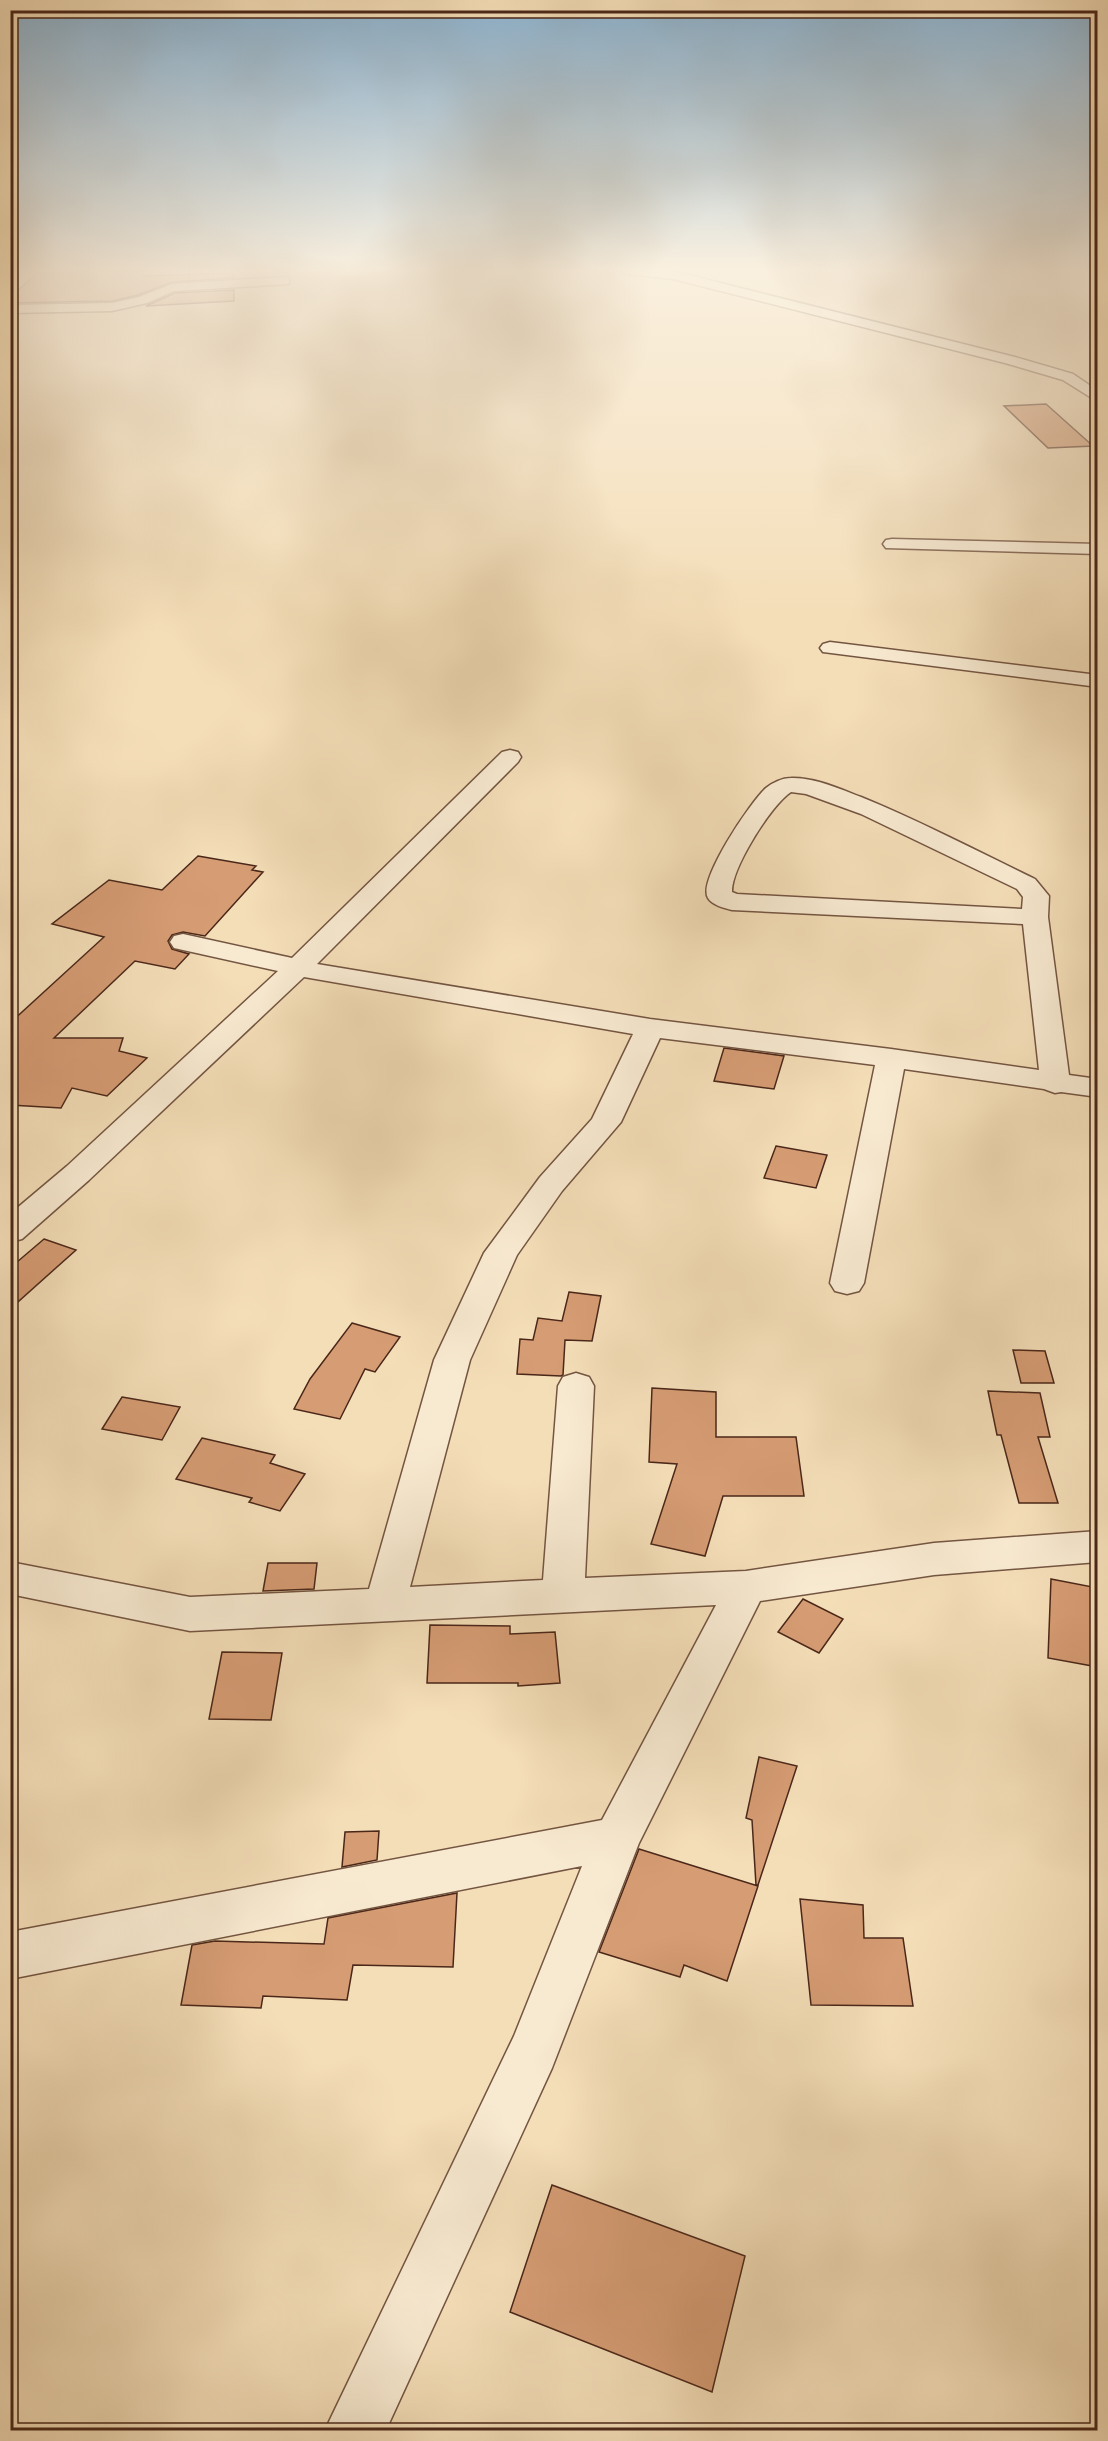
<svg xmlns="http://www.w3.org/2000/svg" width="1108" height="2441" viewBox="0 0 1108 2441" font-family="'Libre Caslon Text',serif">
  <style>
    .building { fill: #d69c74; stroke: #4a2719; stroke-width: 1.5 }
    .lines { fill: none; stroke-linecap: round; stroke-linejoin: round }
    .minor-casing { stroke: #745541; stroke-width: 3 }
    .minor { fill: #f8ead1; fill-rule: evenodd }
  </style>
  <rect width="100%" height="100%" fill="#f4deb8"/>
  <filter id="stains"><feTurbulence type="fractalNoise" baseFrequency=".00333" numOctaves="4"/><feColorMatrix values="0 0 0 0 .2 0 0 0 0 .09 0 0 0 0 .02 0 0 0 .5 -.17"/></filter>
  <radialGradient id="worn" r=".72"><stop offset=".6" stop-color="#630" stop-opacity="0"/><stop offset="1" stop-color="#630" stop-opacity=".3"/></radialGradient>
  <!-- building -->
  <g class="building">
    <polygon points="143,271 143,276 233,273 234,278 172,282 138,295 112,301 10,303 10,298 37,273"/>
    <polygon points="234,290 234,301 146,306 175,293"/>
    <polygon points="1046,404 1093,446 1048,448 1004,406"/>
    <polygon points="198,856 256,866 252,870 263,872 205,936 183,932 172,935 168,941 172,949 189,954 175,969 135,961 54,1038 123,1038 119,1051 147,1058 107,1096 72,1088 61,1108 10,1105 10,1023 104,937 52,924 109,880 162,890"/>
    <polygon points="724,1048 784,1056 774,1089 714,1081"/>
    <polygon points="776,1146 827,1155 816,1188 764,1178"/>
    <polygon points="44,1239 76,1250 10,1309 10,1268"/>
    <polygon points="569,1292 601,1296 592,1341 565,1340 563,1375 561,1376 517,1374 520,1339 533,1340 538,1318 562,1321"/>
    <polygon points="352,1323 400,1337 375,1372 365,1369 340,1419 294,1409 310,1379"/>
    <polygon points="1013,1350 1045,1351 1054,1383 1021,1383"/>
    <polygon points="652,1388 716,1392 716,1437 796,1437 804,1496 723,1496 705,1556 651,1544 677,1464 649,1462"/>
    <polygon points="988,1391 1040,1393 1050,1437 1038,1437 1058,1503 1019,1503 1001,1435 997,1435"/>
    <polygon points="122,1397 180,1407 162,1440 102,1429"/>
    <polygon points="202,1438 275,1455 270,1463 305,1474 280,1511 249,1502 252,1498 176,1479"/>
    <polygon points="268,1563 317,1563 314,1589 263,1591"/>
    <polygon points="1051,1579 1098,1588 1098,1667 1048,1658"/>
    <polygon points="803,1599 843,1619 819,1653 778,1632"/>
    <polygon points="430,1625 510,1626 510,1634 555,1632 560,1683 518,1686 518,1683 427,1683"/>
    <polygon points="222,1652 282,1653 271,1720 209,1719"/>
    <polygon points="759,1757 797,1766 758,1885 756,1885 752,1820 746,1818"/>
    <polygon points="379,1831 377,1860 342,1867 345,1832"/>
    <polygon points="639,1849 758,1886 727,1981 684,1965 680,1977 599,1952"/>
    <polygon points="457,1893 453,1967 353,1965 347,2000 263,1996 261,2008 181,2005 192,1945 215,1941 324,1944 328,1918"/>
    <polygon points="800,1899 863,1905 864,1938 903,1938 913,2006 811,2005"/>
    <polygon points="552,2185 745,2256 712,2392 510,2312"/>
  </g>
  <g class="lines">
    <defs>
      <g id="minor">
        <polygon points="621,271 673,271 1015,357 1073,374 1098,391 1098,402 1063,380 1005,363 673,279 627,274"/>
        <polygon points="285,277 289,278 289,284 174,291 147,303 112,311 10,313 10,305 112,303 139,297 172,284"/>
        <polygon points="892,539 1098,544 1098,554 886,548 883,544 886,540"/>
        <polygon points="830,642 1098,675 1098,687 823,652 820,648 823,644"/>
        <path d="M510,750L518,752L521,757L518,762L317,964L650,1019L891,1049L1039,1070L1023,924L732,910C724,908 712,905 708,898C697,881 751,801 766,788C772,783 782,778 791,778C814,777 840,789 861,797C920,821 977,851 1035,879L1049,896L1048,917L1069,1075L1098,1079V1097L1061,1092L1055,1093L1044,1089L904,1069L864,1283L859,1291L847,1294L835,1291L830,1283L875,1065L660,1038L621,1122L562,1191L517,1255L470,1360L410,1587L543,1580L558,1386L563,1377L576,1373L589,1377L594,1386L585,1578L746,1571L934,1543L1098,1531V1562L934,1575L760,1601L639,1843L552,2068L386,2430H325L514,2036L582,1866L10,1979V1932L602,1820L716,1605L190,1631L10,1594V1562L190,1597L369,1589L434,1360L484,1253L540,1177L592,1119L633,1034L304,977L89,1180L22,1239L10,1242V1214L67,1166L278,971L174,948L170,942L174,936L183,934L292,958L502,752ZM791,792L806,794L861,814L1017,889L1023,897L1022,909L737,894L732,892C731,869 771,805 791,792Z"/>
      </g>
    </defs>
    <!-- minor casing -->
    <use href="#minor" class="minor-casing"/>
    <!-- minor -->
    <use href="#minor" class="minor"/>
  </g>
  <!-- sky -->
  <linearGradient id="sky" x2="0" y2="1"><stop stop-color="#8cb6d6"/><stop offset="0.44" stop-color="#faf0df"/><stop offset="1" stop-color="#faf0df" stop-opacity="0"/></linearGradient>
  <rect width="1108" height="613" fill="url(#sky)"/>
  <!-- margin -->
  <rect width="1108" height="2441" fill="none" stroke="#f4deb8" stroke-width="36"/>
  <rect x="12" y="12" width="1084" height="2417" fill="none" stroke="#4a2719" stroke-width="3"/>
  <rect x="18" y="18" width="1072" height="2405" fill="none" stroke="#4a2719" stroke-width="1.5"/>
  <rect width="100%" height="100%" filter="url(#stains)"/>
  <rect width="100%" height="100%" fill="url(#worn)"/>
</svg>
